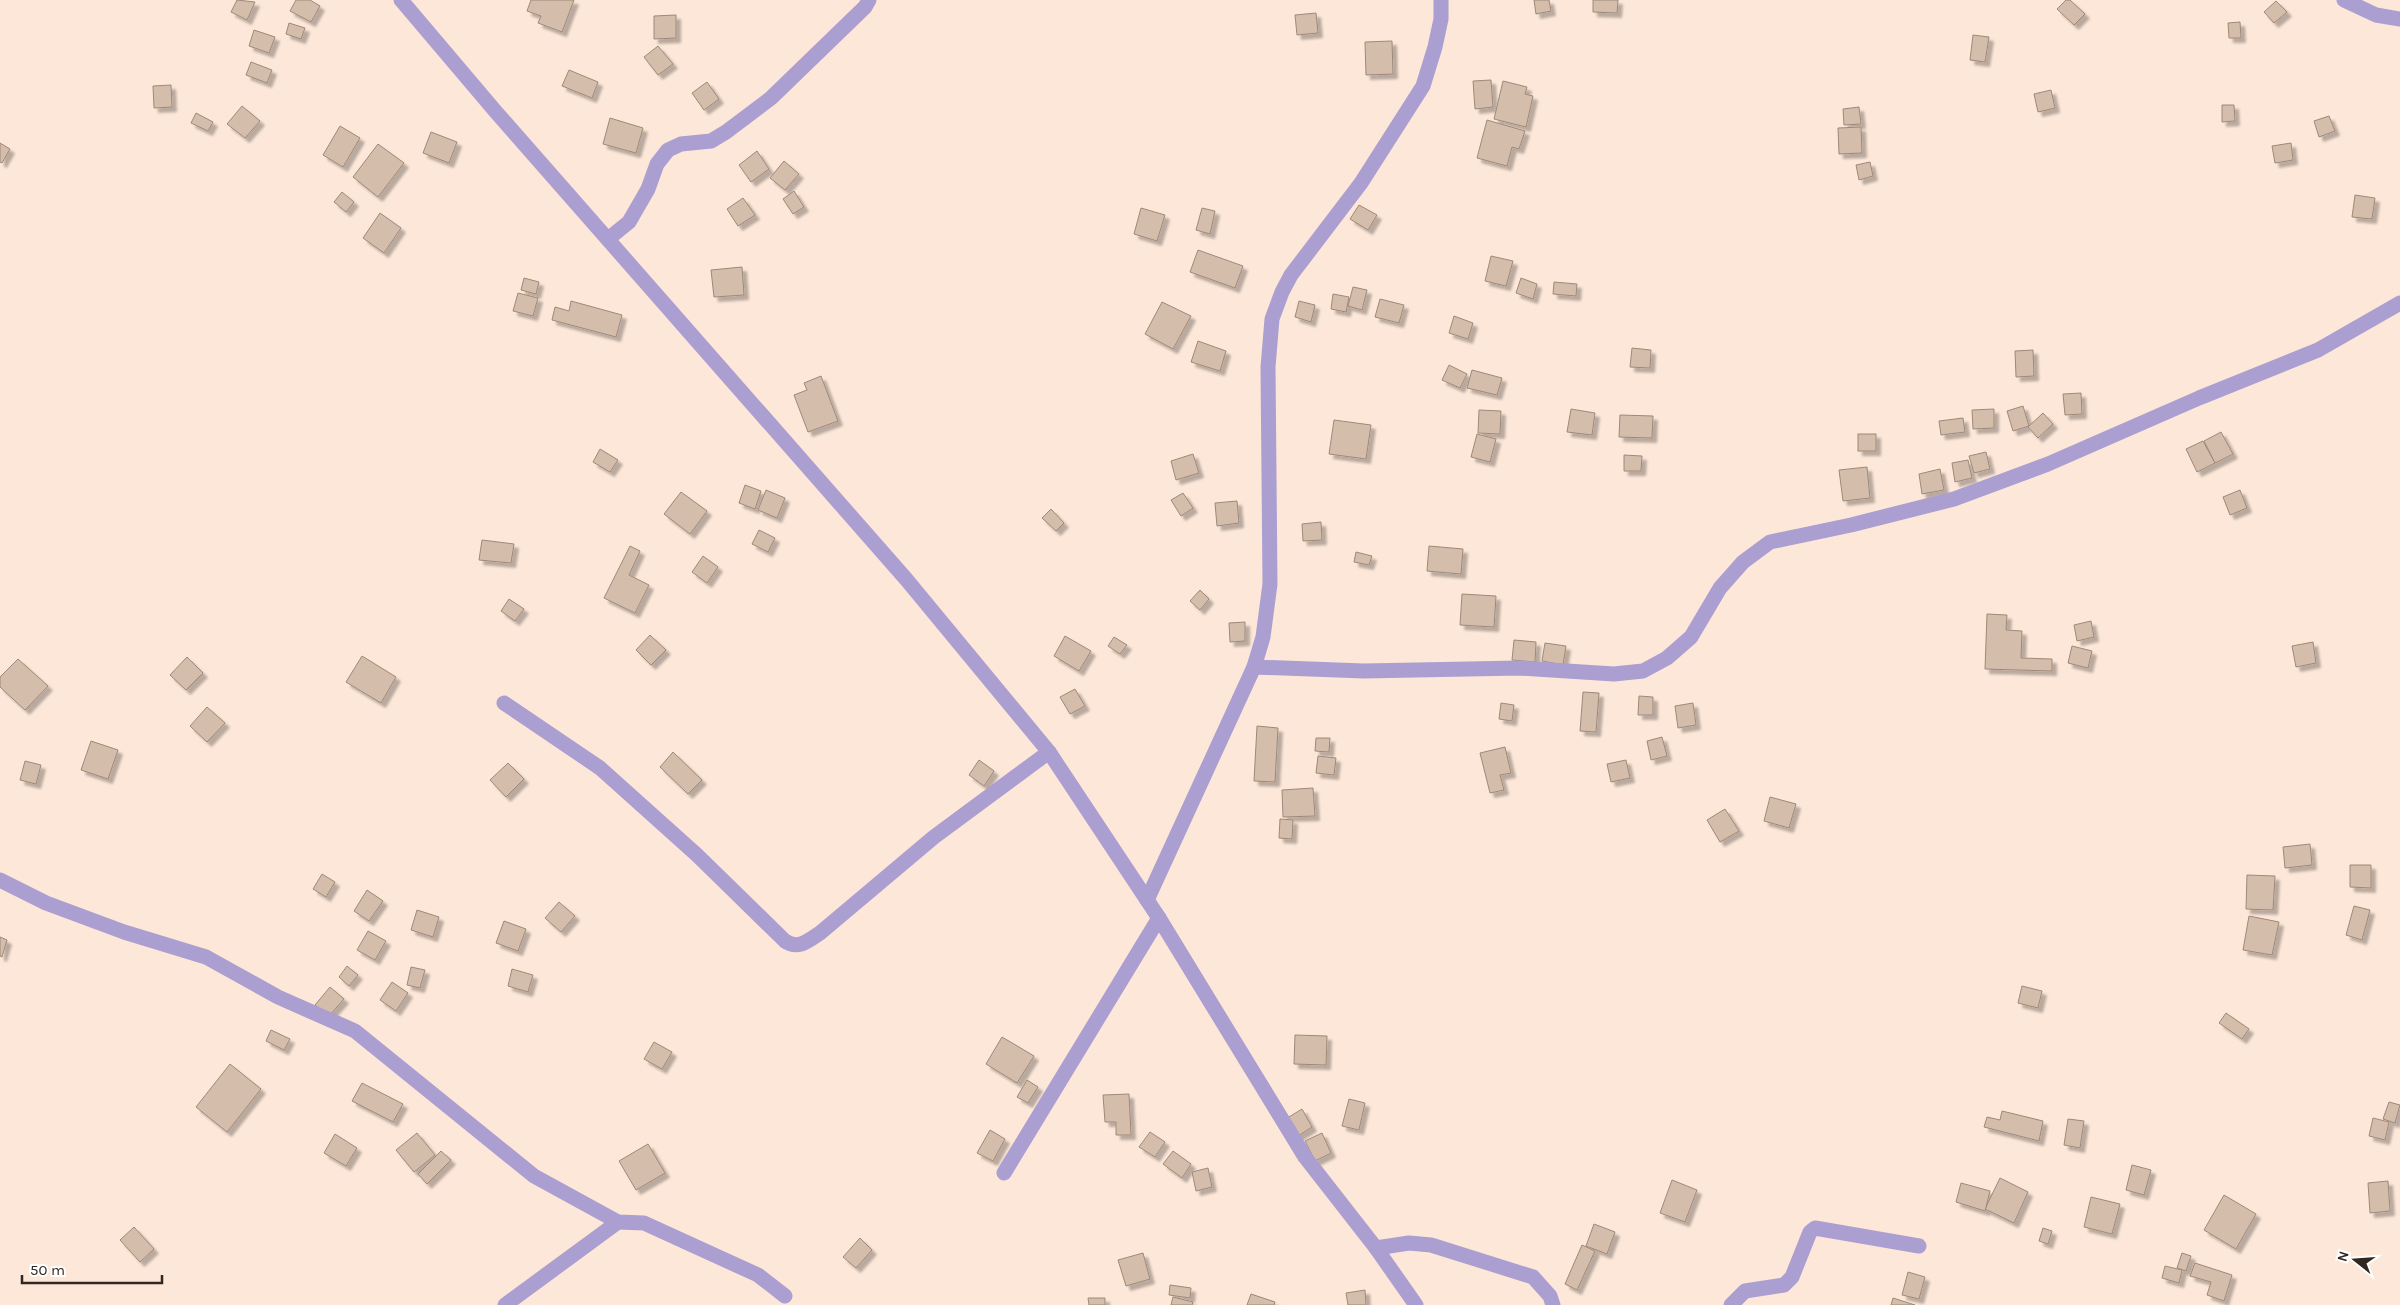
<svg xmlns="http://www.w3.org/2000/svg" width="2400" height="1305" viewBox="0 0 2400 1305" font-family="Karla,sans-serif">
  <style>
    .building { fill: #d5bdab; stroke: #9f8877; filter: url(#shadow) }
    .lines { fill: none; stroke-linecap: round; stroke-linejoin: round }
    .minor { stroke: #ab9ed0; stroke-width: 15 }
  </style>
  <defs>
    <filter id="shadow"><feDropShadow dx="4.5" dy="4.5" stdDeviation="1" flood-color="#0004"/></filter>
  </defs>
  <rect width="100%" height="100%" fill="#fce7d8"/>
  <!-- building -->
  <g class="building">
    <polygon points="237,0 255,2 247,20 231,12"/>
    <polygon points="296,0 310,0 320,6 311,22 290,11"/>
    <polygon points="531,0 574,0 562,32 538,23 541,16 527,11"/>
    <polygon points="1534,0 1549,0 1551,11 1536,14"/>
    <polygon points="1593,0 1618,0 1617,13 1593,12"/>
    <polygon points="2066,0 2070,0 2085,14 2074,25 2057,9"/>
    <polygon points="2276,1 2287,12 2274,23 2264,12"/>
    <polygon points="1316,13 1318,33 1297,35 1295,15"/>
    <polygon points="676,15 676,38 654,39 654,16"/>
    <polygon points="2240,22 2241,38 2229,38 2228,23"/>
    <polygon points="289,23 305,28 301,39 286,34"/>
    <polygon points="254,30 275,37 269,53 249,46"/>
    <polygon points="1973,35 1989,37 1985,62 1970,60"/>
    <polygon points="1392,41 1393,74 1366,75 1365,42"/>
    <polygon points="658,46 673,64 658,75 644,57"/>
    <polygon points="251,62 272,70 267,83 246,75"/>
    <polygon points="569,70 598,82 592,98 562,86"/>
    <polygon points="1491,80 1493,107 1475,109 1473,81"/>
    <polygon points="1503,81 1527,87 1525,94 1533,96 1526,127 1494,119"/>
    <polygon points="707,82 719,99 704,110 692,93"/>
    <polygon points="171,85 172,107 154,108 153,86"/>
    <polygon points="2051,90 2055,108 2038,112 2034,94"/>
    <polygon points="2222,105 2234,105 2235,121 2222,122"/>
    <polygon points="242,106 260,121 245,138 227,124"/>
    <polygon points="1859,107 1861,124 1844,125 1843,109"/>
    <polygon points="196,113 213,122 208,131 191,123"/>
    <polygon points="2329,116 2335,131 2319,137 2314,121"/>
    <polygon points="610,118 643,128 636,153 603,144"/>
    <polygon points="1487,120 1525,131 1519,149 1512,147 1507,166 1477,158"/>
    <polygon points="340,126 360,138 343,167 323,155"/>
    <polygon points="1861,127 1862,153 1839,154 1838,128"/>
    <polygon points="431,132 457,142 449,163 423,153"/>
    <polygon points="0,143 10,149 2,163 0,162"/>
    <polygon points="2291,143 2293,160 2275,163 2272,146"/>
    <polygon points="378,144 404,163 378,197 353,177"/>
    <polygon points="757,151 769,169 751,182 739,165"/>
    <polygon points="784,161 799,174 785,190 770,178"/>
    <polygon points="1870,162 1873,176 1859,180 1856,165"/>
    <polygon points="794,191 804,207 793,214 783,199"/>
    <polygon points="342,192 354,202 346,212 334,202"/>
    <polygon points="2355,195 2375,198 2372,219 2352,217"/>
    <polygon points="743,198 755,215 738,226 727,209"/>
    <polygon points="1359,205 1377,215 1368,230 1350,219"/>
    <polygon points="1141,208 1165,215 1157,241 1134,234"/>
    <polygon points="1202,208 1215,211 1210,234 1196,230"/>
    <polygon points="380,213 401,228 384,253 363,238"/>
    <polygon points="1198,250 1243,266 1235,288 1190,272"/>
    <polygon points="1491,256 1513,261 1506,286 1485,281"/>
    <polygon points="742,267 744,295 714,297 711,270"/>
    <polygon points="524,278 539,282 536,294 521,290"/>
    <polygon points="1521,278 1537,284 1533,299 1516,293"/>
    <polygon points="1554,282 1577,284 1576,296 1553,294"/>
    <polygon points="1353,287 1367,290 1362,310 1348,306"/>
    <polygon points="518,293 538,298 533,316 513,311"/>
    <polygon points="1333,294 1349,297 1346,312 1331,309"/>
    <polygon points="1380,299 1404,305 1399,323 1375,317"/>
    <polygon points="571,301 622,315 616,337 552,320 555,307 569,311"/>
    <polygon points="1299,301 1315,305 1311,322 1295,317"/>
    <polygon points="1162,302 1191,316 1173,349 1145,334"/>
    <polygon points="1454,316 1473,323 1468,339 1449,333"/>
    <polygon points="1198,341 1226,351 1220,371 1191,362"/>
    <polygon points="1632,348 1651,350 1650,368 1630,367"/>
    <polygon points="2033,350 2034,376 2016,377 2015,351"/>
    <polygon points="1449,365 1467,374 1460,388 1442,380"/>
    <polygon points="1472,370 1502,378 1497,395 1467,388"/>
    <polygon points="821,376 838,421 808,432 794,395 807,390 804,383"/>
    <polygon points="2081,393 2082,414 2065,415 2063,394"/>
    <polygon points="2023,406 2029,426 2013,431 2007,411"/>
    <polygon points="1571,409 1595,413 1592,435 1567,432"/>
    <polygon points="1994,409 1994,428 1973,429 1972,410"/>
    <polygon points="1479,410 1501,411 1500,434 1478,433"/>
    <polygon points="2043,413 2053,424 2038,438 2028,427"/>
    <polygon points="1620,415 1653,416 1652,438 1619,437"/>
    <polygon points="1963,418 1965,432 1941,435 1939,421"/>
    <polygon points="1334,420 1371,425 1366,459 1329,454"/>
    <polygon points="2221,432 2233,454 2215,463 2204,441"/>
    <polygon points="1477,434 1496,439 1490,462 1471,457"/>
    <rect x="1858" y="434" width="18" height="17"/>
    <polygon points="2203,441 2215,463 2197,472 2186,449"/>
    <polygon points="600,449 618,460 610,472 593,462"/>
    <polygon points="1986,452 1990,469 1974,473 1969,456"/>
    <polygon points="1193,454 1199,473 1176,480 1171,461"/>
    <polygon points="1624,455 1642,456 1641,471 1624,471"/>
    <polygon points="1968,460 1972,478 1955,482 1952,463"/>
    <polygon points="1867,467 1870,498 1843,501 1839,470"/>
    <polygon points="1940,469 1944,490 1922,494 1919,474"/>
    <polygon points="745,485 761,491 755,509 739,503"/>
    <polygon points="766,490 785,498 777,518 758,510"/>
    <polygon points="2240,490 2247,508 2230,515 2223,497"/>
    <polygon points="681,492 707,511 690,534 664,514"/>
    <polygon points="1183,493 1193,508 1181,516 1171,500"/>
    <polygon points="1237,501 1239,523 1217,526 1215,503"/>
    <polygon points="1051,509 1064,523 1056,531 1042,518"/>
    <polygon points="1321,522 1322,540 1303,541 1302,524"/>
    <polygon points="759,530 775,538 768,552 752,544"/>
    <polygon points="482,540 514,544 511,563 479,560"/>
    <polygon points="630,546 640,551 629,575 649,585 635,613 604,598"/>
    <polygon points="1429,546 1463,549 1461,574 1427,571"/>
    <polygon points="1356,552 1372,556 1369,565 1354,562"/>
    <polygon points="703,556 718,567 707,583 692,572"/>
    <polygon points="1200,590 1209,599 1200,610 1190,601"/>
    <polygon points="1462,594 1496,596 1494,627 1460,625"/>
    <polygon points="509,599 524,609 515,621 501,611"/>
    <polygon points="1987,614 2007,615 2006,630 2022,631 2021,658 2052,659 2052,671 1985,669"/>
    <polygon points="2091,621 2094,637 2077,641 2074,625"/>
    <polygon points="1245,622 1245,641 1230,642 1229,623"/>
    <polygon points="650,635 666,650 651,665 636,650"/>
    <polygon points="1065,636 1091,651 1079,671 1054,656"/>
    <polygon points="1114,637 1127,645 1120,654 1108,646"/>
    <polygon points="1514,640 1536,642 1535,662 1512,660"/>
    <polygon points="2313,642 2316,663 2296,667 2292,646"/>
    <polygon points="1545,643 1566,646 1563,665 1542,661"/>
    <polygon points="2072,646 2092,651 2088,668 2068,663"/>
    <polygon points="362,656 396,677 381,703 346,682"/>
    <polygon points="187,657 203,673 186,690 170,675"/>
    <polygon points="18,659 48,686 25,710 0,687 0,677"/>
    <polygon points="1075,689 1085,706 1070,714 1060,697"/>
    <polygon points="1583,692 1599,693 1596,732 1580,731"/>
    <polygon points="1639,696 1653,697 1653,715 1638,715"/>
    <polygon points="1501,703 1514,705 1512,721 1499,719"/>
    <polygon points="1693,703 1696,725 1678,728 1675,706"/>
    <polygon points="207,707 225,723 207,742 190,726"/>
    <polygon points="1257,726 1278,728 1275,782 1254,781"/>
    <polygon points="1662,737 1667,756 1651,760 1647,741"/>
    <polygon points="1316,738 1330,738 1329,752 1315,751"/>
    <polygon points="91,741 118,750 108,779 81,770"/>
    <polygon points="1505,747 1511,773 1500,775 1504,790 1490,793 1480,753"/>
    <polygon points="673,752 702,780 688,794 660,767"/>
    <polygon points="1318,756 1336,758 1334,775 1316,773"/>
    <polygon points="979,760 994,771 984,786 969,775"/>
    <polygon points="1626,760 1630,778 1611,782 1607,764"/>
    <polygon points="25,761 41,765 36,784 20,780"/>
    <polygon points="508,763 524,779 506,797 490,780"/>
    <polygon points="1313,788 1315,816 1283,817 1282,790"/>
    <polygon points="1770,797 1796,804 1789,828 1764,821"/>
    <polygon points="1725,809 1739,831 1720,842 1707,820"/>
    <polygon points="1280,819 1293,820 1292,839 1279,838"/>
    <polygon points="2310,844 2312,865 2285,868 2283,847"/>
    <polygon points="2350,865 2371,865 2371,888 2350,887"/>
    <polygon points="322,874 335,882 326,897 313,889"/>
    <polygon points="2247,875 2275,876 2273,910 2246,909"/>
    <polygon points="367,890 383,901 369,921 354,911"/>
    <polygon points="559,902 575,916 561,932 545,918"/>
    <polygon points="2354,906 2370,910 2362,940 2346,935"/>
    <polygon points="417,910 439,917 433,937 411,930"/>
    <polygon points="2249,916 2279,922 2272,955 2243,950"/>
    <polygon points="504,921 526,929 518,951 496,943"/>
    <polygon points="368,931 386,941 375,960 357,950"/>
    <polygon points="0,937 7,940 2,957 0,956"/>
    <polygon points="347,966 358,975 349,986 339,977"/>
    <polygon points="411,967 425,970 420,988 407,985"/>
    <polygon points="512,969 533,975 528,992 508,986"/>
    <polygon points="392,982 408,993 396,1011 380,1000"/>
    <polygon points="2022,986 2042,991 2038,1008 2018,1003"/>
    <polygon points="330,987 344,999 329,1016 315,1005"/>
    <polygon points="2226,1013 2249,1029 2242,1039 2219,1023"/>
    <polygon points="271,1030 290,1039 284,1050 266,1041"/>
    <polygon points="1295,1035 1327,1036 1326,1065 1294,1064"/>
    <polygon points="1002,1037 1034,1056 1017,1083 986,1064"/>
    <polygon points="654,1042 672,1052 662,1069 644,1059"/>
    <polygon points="230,1064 261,1089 227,1132 196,1107"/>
    <polygon points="1027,1080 1038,1087 1028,1103 1017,1097"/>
    <polygon points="362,1083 403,1104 393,1122 352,1101"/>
    <polygon points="1129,1094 1131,1135 1116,1135 1116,1122 1105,1122 1103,1095"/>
    <polygon points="1349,1099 1365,1103 1359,1130 1342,1126"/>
    <polygon points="2389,1102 2400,1105 2395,1123 2383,1119"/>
    <polygon points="1302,1109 1312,1127 1295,1138 1284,1120"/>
    <polygon points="2002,1111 2043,1121 2039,1141 1984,1127 1987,1117 2000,1120"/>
    <polygon points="2373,1118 2389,1122 2385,1140 2369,1136"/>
    <polygon points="2068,1119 2084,1121 2080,1148 2064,1145"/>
    <polygon points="990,1130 1005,1139 993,1161 977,1153"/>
    <polygon points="1150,1132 1165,1142 1155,1157 1139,1147"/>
    <polygon points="417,1133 435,1155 414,1172 396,1150"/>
    <polygon points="1322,1133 1331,1153 1315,1161 1305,1141"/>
    <polygon points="335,1134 357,1148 346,1166 324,1153"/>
    <polygon points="648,1144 665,1173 636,1190 619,1161"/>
    <polygon points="441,1151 451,1160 427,1184 418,1174"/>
    <polygon points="1173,1151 1191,1164 1182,1178 1163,1164"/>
    <polygon points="2132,1165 2151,1170 2144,1195 2126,1190"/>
    <polygon points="1208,1168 1212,1187 1196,1191 1192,1172"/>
    <polygon points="2000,1178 2028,1192 2014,1223 1985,1209"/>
    <polygon points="1672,1180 1697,1190 1685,1222 1660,1213"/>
    <polygon points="2388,1181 2390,1211 2370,1213 2368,1183"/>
    <polygon points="1961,1183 1990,1191 1985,1211 1956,1202"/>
    <polygon points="2224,1195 2256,1214 2236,1249 2204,1230"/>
    <polygon points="2091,1197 2120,1204 2112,1234 2084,1227"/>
    <polygon points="1594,1224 1615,1232 1607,1254 1586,1246"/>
    <polygon points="134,1227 154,1249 140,1262 120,1240"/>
    <polygon points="2043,1228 2052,1231 2048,1244 2039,1241"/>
    <polygon points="860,1238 872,1250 856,1268 843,1257"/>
    <polygon points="1582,1245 1595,1251 1577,1290 1565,1284"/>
    <polygon points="1143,1253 1150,1279 1126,1286 1118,1260"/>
    <polygon points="2182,1253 2191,1256 2186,1271 2177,1268"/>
    <polygon points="2195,1263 2232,1275 2224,1301 2207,1295 2211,1282 2190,1276"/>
    <polygon points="2165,1266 2182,1270 2179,1283 2162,1278"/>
    <polygon points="1908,1272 1925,1277 1919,1299 1902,1295"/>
    <polygon points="1170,1285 1191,1288 1190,1298 1169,1295"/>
    <polygon points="1365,1290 1366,1305 1348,1305 1346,1293"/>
    <polygon points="1251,1294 1275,1302 1274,1305 1247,1305"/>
    <polygon points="1173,1297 1193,1302 1192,1305 1171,1305"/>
    <polygon points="1088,1298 1105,1298 1105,1305 1089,1305"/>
    <polygon points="1893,1298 1915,1305 1891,1305"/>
  </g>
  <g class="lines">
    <!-- minor -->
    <g class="minor">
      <polyline points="401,0 496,112 906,579 1049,752 1159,918 1305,1157 1376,1248 1416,1305"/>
      <polyline points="2344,0 2376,15 2400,19"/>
      <polyline points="608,239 629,222 648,189 657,164 668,150 681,144 711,141 726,132 771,98 865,7 869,0"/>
      <polyline points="1254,667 1364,671 1520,668 1614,674 1643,671 1667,658 1691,637 1720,588 1743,562 1770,542 1851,525 1954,499 2048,464 2199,398 2318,350 2400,303"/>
      <path d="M504,703L600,768L697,855L785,941C798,950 808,941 820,933L934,837L1049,752"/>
      <polyline points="0,880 46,903 124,932 206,957 278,997 355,1031 534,1176 618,1222 644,1223 758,1275 785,1296"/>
      <polyline points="1147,900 1254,667 1263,637 1270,584 1268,367 1272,319 1282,292 1291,275 1361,183 1423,86 1435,47 1441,19 1441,0"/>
      <polyline points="1004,1173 1159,918"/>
      <polyline points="1376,1248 1409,1243 1431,1245 1533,1277 1550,1296 1553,1305"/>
      <polyline points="505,1305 618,1222"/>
      <polyline points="1731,1305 1745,1291 1784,1285 1792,1277 1810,1232 1815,1228 1919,1246"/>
    </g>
  </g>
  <!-- north arrow -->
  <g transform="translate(2355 1260) rotate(287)" stroke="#ffffff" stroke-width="4" paint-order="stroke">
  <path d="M0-4L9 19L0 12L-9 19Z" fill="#312720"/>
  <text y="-8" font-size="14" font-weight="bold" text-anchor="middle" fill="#312720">N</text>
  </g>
  <!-- scale -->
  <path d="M22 1275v8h140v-8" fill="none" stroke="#312720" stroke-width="2.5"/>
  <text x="30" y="1275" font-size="15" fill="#312720" stroke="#ffffff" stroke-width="4" paint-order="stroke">50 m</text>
</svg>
